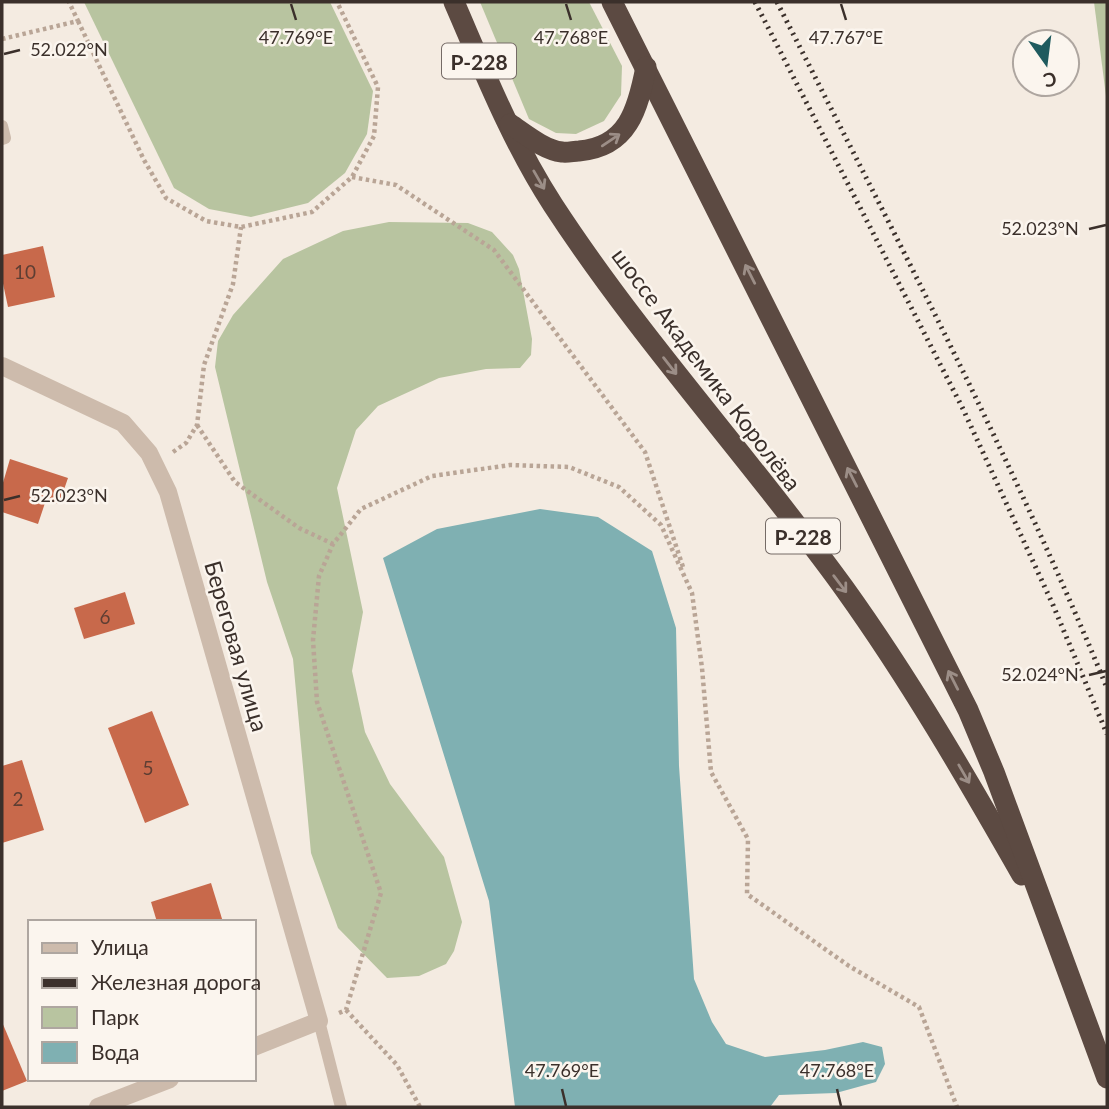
<svg xmlns="http://www.w3.org/2000/svg" width="1109" height="1109" viewBox="0 0 1109 1109" font-family="Lato,sans-serif">
  <style>
    .green { fill: #b8c4a0 }
    .water { fill: #7fb0b2 }
    .building { fill: #c8694b }
    .lines { fill: none; stroke-linecap: round; stroke-linejoin: round }
    .path { stroke: #b9a596; stroke-width: 4.5; stroke-dasharray: 3.5 3.5; stroke-linecap: butt }
    .lane { stroke: #cdbbac; stroke-width: 12 }
    .street { stroke: #cdbbac; stroke-width: 18 }
    .highway { stroke: #5c4a42; stroke-width: 21 }
    .rail { stroke: #3b302b; stroke-width: 5; stroke-dasharray: 2 5; stroke-linecap: butt }
    .oneway { stroke: #9c8e87 }
    .ticks { fill: none; stroke: #3b302b; stroke-width: 2.5 }
    .labels { text-anchor: middle; dominant-baseline: central; stroke-width: 5; stroke-linejoin: round; paint-order: stroke }
    .number-label { font-size: 19px; fill: #5e3e33 }
    .shield { fill: #fbf5ee; stroke: #756b66; stroke-width: 2 }
    .shield-label { font-size: 21px; font-weight: bold; fill: #3b302b }
    .street-label { font-size: 23px; fill: #3b302b; stroke: #fbf5ee }
    .ticks-label { font-size: 18px; text-anchor: middle; fill: #3b302b; stroke: #fbf5ee; stroke-width: 5; stroke-linejoin: round; paint-order: stroke }
  </style>
  <rect width="100%" height="100%" fill="#f4ebe1"/>
  <!-- green -->
  <g class="green">
    <polygon points="84,2 330,2 373,91 367,134 345,173 308,203 251,217 209,209 174,188"/>
    <polygon points="480,2 589,2 622,66 621,95 604,121 576,134 556,133 529,119"/>
    <polygon points="1094,2 1107,2 1107,104"/>
    <polygon points="389,222 468,223 492,232 513,255 519,269 532,339 531,355 520,368 486,369 439,378 378,406 356,430 337,488 363,612 352,671 365,732 390,784 444,857 462,922 454,951 446,964 419,976 387,978 338,928 311,853 293,659 267,582 215,367 218,341 233,315 283,259 343,231"/>
  </g>
  <!-- water -->
  <polygon class="water" points="540,509 598,517 652,551 676,628 679,766 694,979 712,1022 726,1044 765,1057 825,1050 863,1042 882,1047 885,1064 876,1082 836,1093 779,1095 770,1107 515,1107 489,901 383,558 437,529"/>
  <!-- building -->
  <g class="building">
    <polygon points="43,246 55,297 8,307 2,279 2,255"/>
    <polygon points="10,459 68,478 59,504 46,500 38,524 2,512 2,486"/>
    <polygon points="125,592 135,624 84,639 74,608"/>
    <polygon points="152,711 189,805 145,823 108,728"/>
    <polygon points="22,760 44,830 2,843 2,766"/>
    <polygon points="211,883 223,922 157,922 151,902"/>
    <polygon points="2,1022 27,1081 2,1091"/>
  </g>
  <g class="lines">
    <!-- path -->
    <g class="path">
      <polyline points="78,21 144,160 166,198 206,221 241,227 312,212 352,177 374,136 378,87 337,2"/>
      <polyline points="2,39 78,21 69,2"/>
      <polyline points="352,177 396,185 494,250 645,452 683,567"/>
      <polyline points="197,425 235,482 299,528 333,544"/>
      <polyline points="173,452 186,443 197,425 204,365 233,284 241,227"/>
      <polyline points="346,1010 397,1065 420,1107"/>
      <polyline points="339,1013 346,1010 381,893 317,702 313,640 319,576 333,544 361,509 432,476 510,465 569,467 619,487 661,525 692,593 702,668 711,772 748,839 747,894 849,966 919,1007 957,1107"/>
    </g>
    <!-- lane -->
    <g class="lane">
      <polyline points="2,126 5,138 2,139"/>
      <polyline points="319,1021 341,1107"/>
    </g>
    <!-- street -->
    <g class="street">
      <polyline points="2,366 123,423 149,453 168,492 319,1021 254,1047"/>
      <polyline points="98,1107 170,1079"/>
    </g>
    <!-- highway -->
    <g class="highway">
      <path d="M454,2C484,71 512,142 553,205C641,340 750,458 844,588C910,680 966,777 1022,875"/>
      <polyline points="612,2 968,710 994,772 1107,1078"/>
      <path d="M510,124C525,134 544,150 562,152C567,153 574,151 579,151C628,147 638,109 646,67"/>
    </g>
    <!-- rail -->
    <g class="rail">
      <polyline points="755,2 963,409 1053,605 1107,734"/>
      <path d="M777,2C891,228 1010,453 1107,688"/>
    </g>
  </g>
  <!-- one-way arrows -->
  <defs><path id="oneway-shaft" d="M-6 0H5M1.5-3L5.5 0L1.5 3" fill="none" stroke-width="1.6" stroke-linecap="round" stroke-linejoin="round" transform="scale(1.75)"/></defs>
  <g class="oneway">
    <use href="#oneway-shaft" transform="translate(611 140) rotate(-34)"/>
    <use href="#oneway-shaft" transform="translate(539 180) rotate(60)"/>
    <use href="#oneway-shaft" transform="translate(750 274) rotate(-117)"/>
    <use href="#oneway-shaft" transform="translate(670 366) rotate(52)"/>
    <use href="#oneway-shaft" transform="translate(852 477) rotate(-117)"/>
    <use href="#oneway-shaft" transform="translate(840 584) rotate(53)"/>
    <use href="#oneway-shaft" transform="translate(953 680) rotate(-117)"/>
    <use href="#oneway-shaft" transform="translate(964 774) rotate(60)"/>
  </g>
  <!-- ticks -->
  <path class="ticks" d="M291,4L296,20M566,4L571,20M841,4L846,20M4,54L20,50M1089,229L1106,225M4,500L20,496M1089,675L1106,671M562,1089L566,1106M837,1089L841,1106"/>
  <g class="labels">
    <!-- number labels -->
    <g class="number-label">
      <text x="25" y="271">10</text>
      <text x="105" y="616">6</text>
      <text x="148" y="767">5</text>
      <text x="18" y="798">2</text>
    </g>
    <!-- shield labels -->
    <g class="shield">
      <rect x="442" y="43.5" width="74" height="35" rx="5"/>
      <rect x="766" y="518.5" width="74" height="35" rx="5"/>
    </g>
    <g class="shield-label">
      <text x="479" y="61">Р-228</text>
      <text x="803" y="536">Р-228</text>
    </g>
    <!-- street labels -->
    <g class="street-label">
      <text transform="translate(707 369) rotate(53)">шоссе Академика Королёва</text>
      <text transform="translate(237 646) rotate(74)">Береговая улица</text>
    </g>
  </g>
  <g class="ticks-label">
    <text x="296" y="44">47.769°E</text>
    <text x="571" y="44">47.768°E</text>
    <text x="846" y="44">47.767°E</text>
    <text x="69" y="56">52.022°N</text>
    <text x="1040" y="235">52.023°N</text>
    <text x="69" y="502">52.023°N</text>
    <text x="1040" y="681">52.024°N</text>
    <text x="562" y="1077">47.769°E</text>
    <text x="837" y="1077">47.768°E</text>
  </g>
  <!-- border -->
  <rect width="1109" height="1109" fill="none" stroke="#3b302b" stroke-width="7"/>
  <!-- legend -->
  <rect x="28" y="920" width="228" height="161" fill="#fbf5ee" stroke="#aea6a0" stroke-width="2"/>
  <rect x="42" y="943" width="35" height="10" fill="#cdbbac" stroke="#aea6a0" stroke-width="2"/>
  <text x="91" y="955" font-size="21" fill="#3b302b">Улица</text>
  <rect x="42" y="978" width="35" height="10" fill="#3b302b" stroke="#aea6a0" stroke-width="2"/>
  <text x="91" y="990" font-size="21" fill="#3b302b">Железная дорога</text>
  <rect x="42" y="1007" width="35" height="21" fill="#b8c4a0" stroke="#aea6a0" stroke-width="2"/>
  <text x="91" y="1025" font-size="21" fill="#3b302b">Парк</text>
  <rect x="42" y="1042" width="35" height="21" fill="#7fb0b2" stroke="#aea6a0" stroke-width="2"/>
  <text x="91" y="1060" font-size="21" fill="#3b302b">Вода</text>
  <!-- north arrow -->
  <g transform="translate(1046 63) rotate(166)"><circle r="33" fill="#fbf5ee" stroke="#aea6a0" stroke-width="2"/>
  <path d="M0-5L12 26L0 18L-12 26Z" fill="#1f5a5e"/>
  <text y="-10" font-size="19" font-weight="bold" text-anchor="middle" fill="#3b302b">С</text>
  </g>
</svg>
